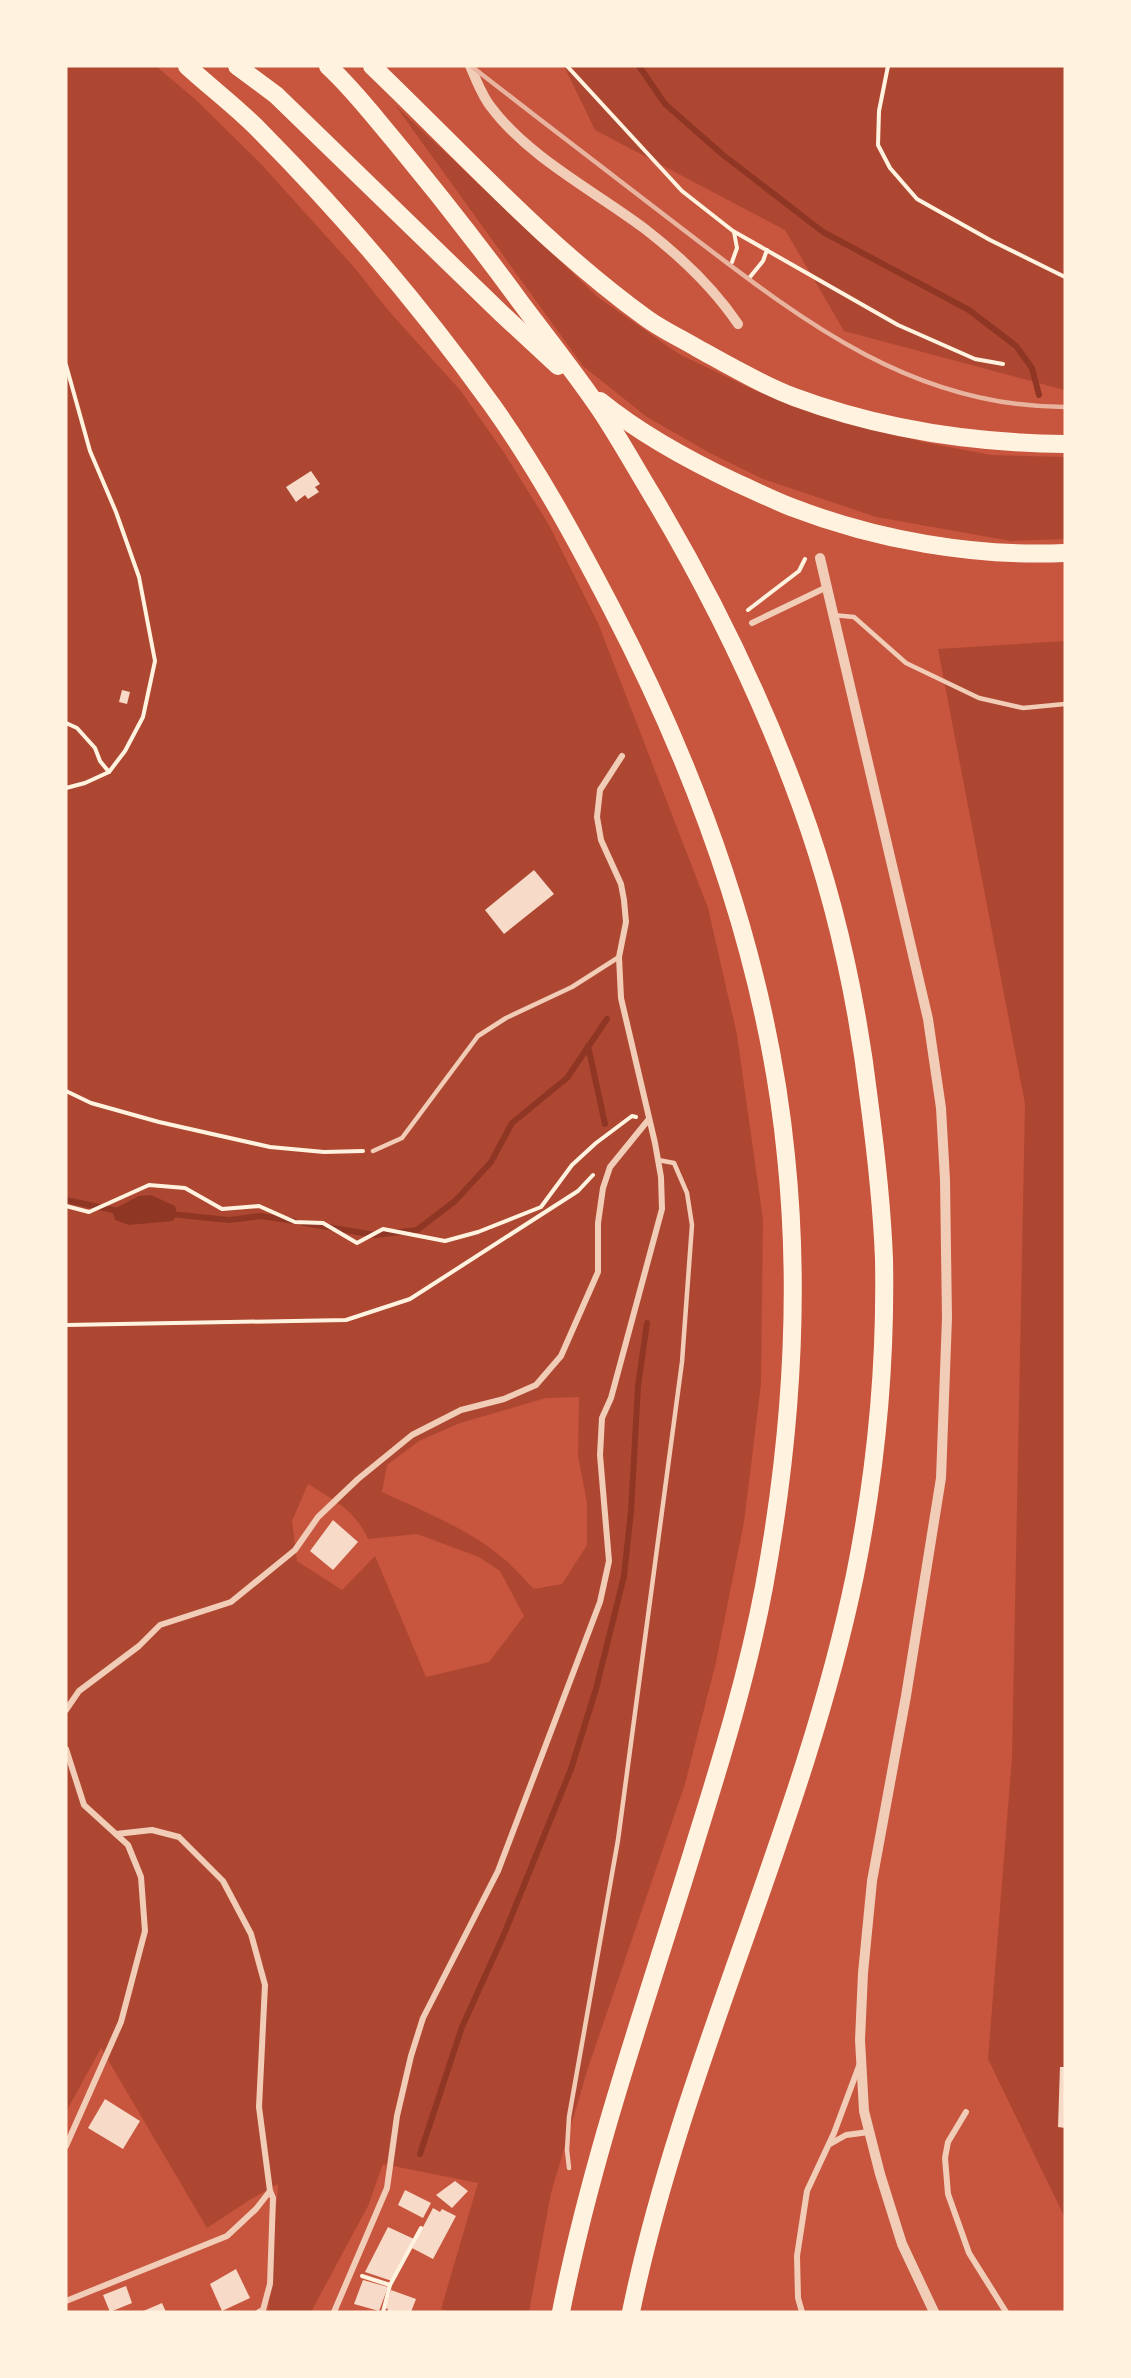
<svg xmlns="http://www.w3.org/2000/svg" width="1131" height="2378" viewBox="0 0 1131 2378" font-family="Georgia,serif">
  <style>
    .green { fill: #ae4732; fill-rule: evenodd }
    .water { fill: #8f3625 }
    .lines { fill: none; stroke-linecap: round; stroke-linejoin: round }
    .stream { stroke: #8f3625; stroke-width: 6 }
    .building { fill: #f7dbc8 }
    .path { stroke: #fff3e0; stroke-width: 4 }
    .service { stroke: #f1ccb7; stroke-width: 4.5 }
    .minor { stroke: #f1ccb7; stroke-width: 6 }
    .tertiary { stroke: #f1ccb7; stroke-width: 10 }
    .motorway { stroke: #fff3e0; stroke-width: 18 }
    .rail { stroke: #e9b49f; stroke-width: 4.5 }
  </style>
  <rect width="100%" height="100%" fill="#c8553d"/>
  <!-- green -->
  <g class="green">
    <path d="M66,66H156L196,100L261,164L354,267L387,309L460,390L505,454L549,525L598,623L708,908L737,1035L763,1220L761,1384L744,1522L716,1662L685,1784L588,2068L551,2193L529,2312H450L441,2309L478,2183L383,2164L368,2206L311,2312H268L278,2184L251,2199L207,2228L101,2048L66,2112ZM579,1397L578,1456L587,1503V1545L562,1584L534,1589C524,1579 515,1568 504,1559C469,1529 423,1511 382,1492L387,1465L419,1441L460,1423L546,1398ZM308,1484C335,1501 354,1509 368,1539L417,1534L479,1557L500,1571L524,1616L489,1662L426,1677L375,1556L342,1590L297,1561L292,1521Z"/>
    <polygon points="564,66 1065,66 1065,390 844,331 785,230 595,130"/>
    <polygon points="395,105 599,298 679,354 756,391 922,442 991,455 1065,457 1065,539 1011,541 876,517 763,479 710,453 647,417 583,366"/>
    <polygon points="1065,641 1065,2218 988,2059 1012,1757 1025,1104 938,649"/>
  </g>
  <!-- water -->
  <polygon class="water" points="151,1195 175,1206 177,1214 173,1221 129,1225 115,1220 112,1210 139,1196"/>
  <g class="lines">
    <!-- stream -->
    <g class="stream">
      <polyline points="639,66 665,104 722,154 823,232 969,310 1016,346 1032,368 1039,395"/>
      <polyline points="588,1046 605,1124"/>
      <polyline points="66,1200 118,1211"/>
      <polyline points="170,1214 229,1220 261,1216 294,1221"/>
      <polyline points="304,1223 375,1235 417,1230 455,1201 491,1162 512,1123 567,1078 607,1019"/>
      <polyline points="420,2154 462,2027 505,1932 571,1769 596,1689 624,1576 631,1511 638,1386 647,1323"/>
    </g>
  </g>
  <!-- building -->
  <g class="building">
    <polygon points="311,471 320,484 315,487 319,492 308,499 305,495 296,502 286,487"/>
    <polygon points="122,690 130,692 127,704 119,702"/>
    <polygon points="534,870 554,894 504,934 485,910"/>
    <polygon points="333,1520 358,1542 333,1570 310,1551"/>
    <polygon points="1060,2067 1065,2067 1065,2128 1058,2127"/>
    <polygon points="105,2099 140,2121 123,2149 88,2128"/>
    <polygon points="455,2181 468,2191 452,2208 436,2195"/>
    <polygon points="405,2190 431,2203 423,2218 398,2205"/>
    <polygon points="433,2208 440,2212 442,2209 456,2216 433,2259 412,2248"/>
    <polygon points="388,2227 414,2239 392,2281 365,2272"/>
    <polygon points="236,2269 250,2298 222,2311 210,2284"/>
    <polygon points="363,2280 388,2287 379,2311 354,2304"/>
    <polygon points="126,2286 132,2303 110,2312 103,2295"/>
    <polygon points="391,2290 416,2299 411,2312 387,2312 388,2309 385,2308"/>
    <polygon points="162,2303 166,2312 141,2312"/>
  </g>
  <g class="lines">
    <!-- path -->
    <g class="path">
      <polyline points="567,66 682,191 733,231 898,325 975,359 1003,364"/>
      <polyline points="888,66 879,111 878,145 890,168 917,199 990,240 1065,277"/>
      <polyline points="732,262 737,248 734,232"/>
      <polyline points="750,277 763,261 767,250"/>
      <polyline points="66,365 90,451 116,512 139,577 155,661 143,717 125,751 109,772 85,783 66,788"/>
      <polyline points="748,610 799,571 805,559"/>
      <polyline points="66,723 77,728 95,748 100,761 109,772"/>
      <polyline points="66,1091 91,1103 159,1122 270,1147 324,1152 363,1151"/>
      <polyline points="66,1206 89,1212 149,1185 185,1188 222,1209 259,1206 295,1222 323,1223 357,1243 383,1229 445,1241 478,1232 541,1207 572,1165 596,1143 632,1116 636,1117"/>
      <polyline points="66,1325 346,1320 410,1299 578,1191 593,1175"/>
      <polyline points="362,2276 390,2285"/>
      <polyline points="383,2312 390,2285 421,2228"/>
    </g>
    <!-- service -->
    <g class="service">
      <polyline points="833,615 854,617 906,663 979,698 1023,708 1065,704"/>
      <polyline points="373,1151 402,1138 478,1036 506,1018 572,987 619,957"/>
      <polyline points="569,2168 567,2150 569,2117 618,1840 682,1362 692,1225 687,1193 674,1163 658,1160"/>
    </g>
    <!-- minor -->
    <g class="minor">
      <polyline points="752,623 827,587"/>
      <polyline points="66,1710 79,1691 139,1646 160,1625 231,1602 295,1550 318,1517 358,1479 412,1435 461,1410 504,1399 536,1385 561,1356 598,1272 598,1223 603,1188 610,1167 649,1119"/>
      <polyline points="66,1749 84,1805 128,1845 141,1877 145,1931 121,2022 66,2146"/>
      <polyline points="116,1834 152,1830 179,1837 223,1881 251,1934 265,1985 259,2107 270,2191"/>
      <polyline points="966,2112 948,2142 945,2158 948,2194 969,2253 1006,2312"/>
      <polyline points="830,2144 846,2135 869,2132"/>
      <polyline points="66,2301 227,2236 256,2209 270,2191 273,2198 270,2284 263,2310 259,2312"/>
      <polyline points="334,2312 387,2188 397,2116 411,2056 423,2018 498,1871 600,1602 609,1561 600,1455 602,1418 611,1398 662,1209 661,1177 655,1143 621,998 619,957 626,922 624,900 621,884 601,840 597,817 600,790 622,756"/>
      <polyline points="802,2312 798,2298 797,2256 807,2191 834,2133 859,2066"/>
    </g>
    <!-- tertiary -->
    <g class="tertiary">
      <path d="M470,66C476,79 482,96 491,107C528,157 596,192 645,229C680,256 713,287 738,324"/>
      <polyline points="820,558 928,1019 941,1108 945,1180 947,1318 941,1478 906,1696 872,1881 863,1973 860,2040 864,2111 880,2174 902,2244 934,2312"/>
    </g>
    <!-- motorway -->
    <g class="motorway">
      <path d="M187,66C211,88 238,108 261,132C343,215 423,309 492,405C537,468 575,538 611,607C700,778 767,963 786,1156C801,1300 790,1446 764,1587C748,1672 723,1754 697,1837C649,1995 593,2150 561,2312"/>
      <polyline points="237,66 276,95 502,314 558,366"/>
      <path d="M328,66C352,88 372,114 393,139C437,192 480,247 521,303C548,339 576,374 601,411C619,438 635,467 652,495C710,592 761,696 800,803C835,899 857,999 869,1100C876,1153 882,1206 884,1259C886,1364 876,1471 855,1575C803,1827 683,2060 631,2312"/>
      <path d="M372,66C462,152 545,245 646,318C661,329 680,338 697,348C728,365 760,384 794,397C880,429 973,443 1065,444"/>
      <path d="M600,401C642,435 688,460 737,483C755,491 773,500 791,507C877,540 973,557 1065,553"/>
    </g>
    <!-- rail -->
    <path class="rail" d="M471,66C539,119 607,171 676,224C794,314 907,407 1065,407"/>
  </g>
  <!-- border -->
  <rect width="1131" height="2378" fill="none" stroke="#fff3e0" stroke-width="135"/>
</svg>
